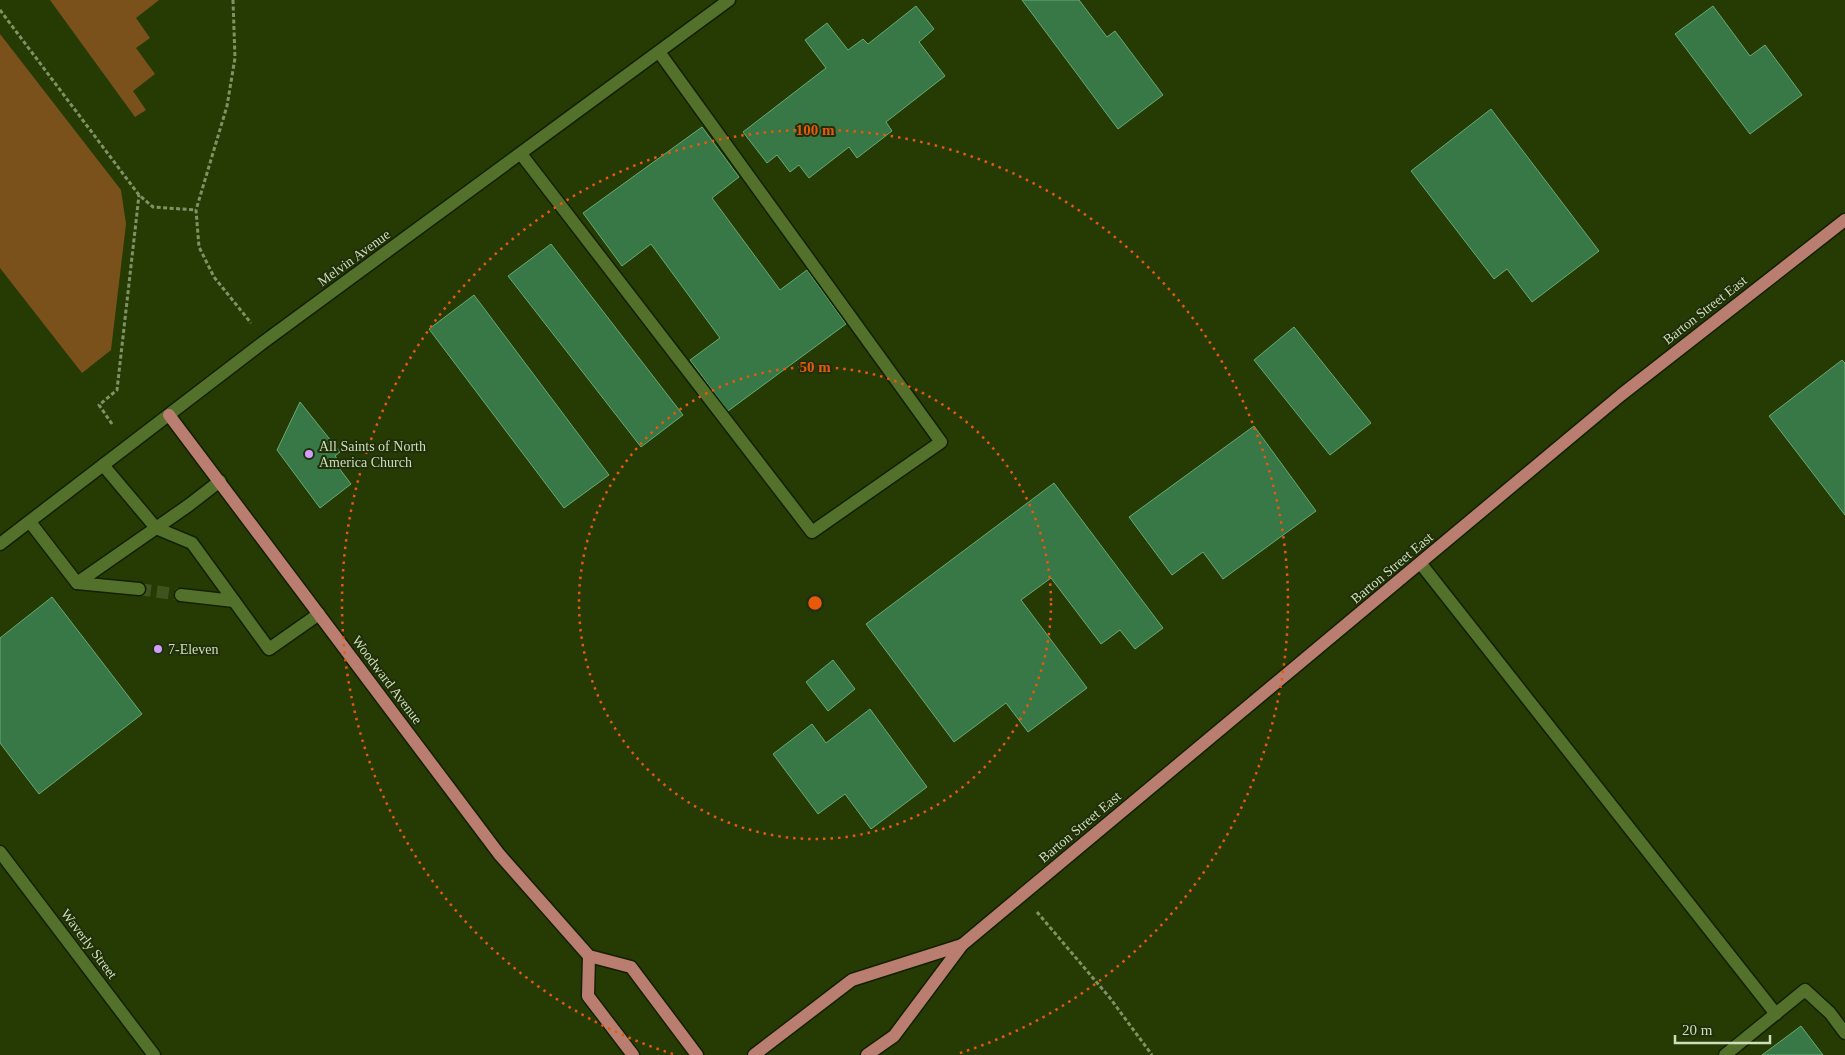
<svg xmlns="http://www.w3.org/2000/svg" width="1845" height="1055" viewBox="0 0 1845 1055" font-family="'Times New Roman',serif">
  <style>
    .green { fill: #7b511b }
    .building { fill: #387846; stroke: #68a974 }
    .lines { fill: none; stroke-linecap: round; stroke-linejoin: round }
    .minor-tunnel { stroke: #3f531e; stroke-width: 12; stroke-dasharray: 12 6; stroke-linecap: butt }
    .minor-casing { stroke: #122000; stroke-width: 15 }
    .major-casing { stroke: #122000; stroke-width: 15 }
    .path { stroke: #7f9265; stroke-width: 3; stroke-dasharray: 4 2.5; stroke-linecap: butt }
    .minor { stroke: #54712c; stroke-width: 12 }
    .major { stroke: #b97e70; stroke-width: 12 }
    .ring { fill: none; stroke: #e8590c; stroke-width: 2.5; stroke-dasharray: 2.5 5 }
    .poi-dot { fill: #d29dfd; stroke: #202f0a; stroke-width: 2 }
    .labels { text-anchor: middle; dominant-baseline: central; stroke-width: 4; stroke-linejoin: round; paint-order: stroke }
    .street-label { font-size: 14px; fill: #cddeba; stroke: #202f0a }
    .poi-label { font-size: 14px; fill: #cddeba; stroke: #202f0a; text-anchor: start }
    .centre { fill: #e8590c; stroke: #202f0a; stroke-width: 2.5 }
    .ring-label { font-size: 15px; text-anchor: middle; font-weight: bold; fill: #e8590c; stroke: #202f0a; stroke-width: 4; stroke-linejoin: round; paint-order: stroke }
  </style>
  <rect width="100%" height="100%" fill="#263b03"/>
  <!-- green -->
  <g class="green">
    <polygon points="50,0 159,0 136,18 150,38 136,48 155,74 133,91 146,110 135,117"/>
    <polygon points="0,34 121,190 126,224 111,350 82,373 0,268"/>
  </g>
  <!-- building -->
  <g class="building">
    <polygon points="1022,0 1079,0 1107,37 1115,31 1163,95 1118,129"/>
    <polygon points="916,6 934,29 919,42 945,76 886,122 892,131 857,158 849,147 809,178 799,165 790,172 777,155 767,163 743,132 826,68 805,40 827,23 848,50 863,39 868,44"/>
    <polygon points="1713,6 1750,56 1765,45 1802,95 1750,134 1675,34"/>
    <polygon points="1491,109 1599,251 1532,302 1507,269 1494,279 1411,171"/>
    <polygon points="702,127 739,177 712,198 780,290 807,270 846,324 728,411 690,360 720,338 651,244 622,266 583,213"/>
    <polygon points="551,244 683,415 641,447 508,276"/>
    <polygon points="474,295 609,475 564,508 429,329"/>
    <polygon points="1294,327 1371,423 1330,455 1254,360"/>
    <polygon points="1842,360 1845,363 1845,515 1769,416"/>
    <polygon points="300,402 340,452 335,456 339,461 336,464 351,484 320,508 277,450"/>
    <polygon points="1254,426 1316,511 1223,579 1203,552 1172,575 1129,517"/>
    <polygon points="1054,483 1163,628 1135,649 1120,630 1101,644 1051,578 1021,600 1087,688 1028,732 1006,703 954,742 866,624"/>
    <polygon points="52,597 142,714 39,794 0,743 0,638"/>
    <polygon points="833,660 855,689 828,711 806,682"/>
    <polygon points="870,709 927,787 871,829 845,794 818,814 773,754 812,724 826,743"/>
    <polygon points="1801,1026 1823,1055 1762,1055"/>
  </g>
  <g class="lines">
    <!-- minor-tunnel -->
    <polyline class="minor-tunnel" points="139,589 181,595"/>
    <defs>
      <g id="minor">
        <polyline points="521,154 812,532 941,442 659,52"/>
        <polyline points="103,465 156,528 192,543 269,649 319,614"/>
        <polyline points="30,522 77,583 189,505 220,481"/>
        <polyline points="0,544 265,341 729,0"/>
        <polyline points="1421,564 1776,1014"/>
        <polyline points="77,583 139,589"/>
        <polyline points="181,595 234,601"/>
        <polyline points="0,852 154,1055"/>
        <polyline points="1725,1055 1805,990 1830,1013 1845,1033"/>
      </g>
      <g id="major">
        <polyline points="169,415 499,854 589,956 631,967 697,1055"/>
        <polyline points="589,956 588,996 633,1055"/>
        <polyline points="754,1055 852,980 962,945"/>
        <polyline points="867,1055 894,1036 962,945 1621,395 1845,220"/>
      </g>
    </defs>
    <!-- minor casing -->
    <use href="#minor" class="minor-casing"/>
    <!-- major casing -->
    <use href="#major" class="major-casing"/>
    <!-- path -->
    <g class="path">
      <polyline points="233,0 235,58 227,106 196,210 199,247 214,277 251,323"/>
      <polyline points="0,10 139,195 153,207 196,210"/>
      <polyline points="112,424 99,405 117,390 139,195"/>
      <polyline points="1037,912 1110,998 1152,1055"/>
    </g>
    <!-- minor -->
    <use href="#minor" class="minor"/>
    <!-- major -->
    <use href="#major" class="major"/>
  </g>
  <!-- distance rings -->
  <g class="ring">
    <circle cx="815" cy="603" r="236"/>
    <path d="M673 1054A473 473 0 1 1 957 1054"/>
  </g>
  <!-- markers -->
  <g class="poi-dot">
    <circle cx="309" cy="454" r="5"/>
    <circle cx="158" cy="649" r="5"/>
  </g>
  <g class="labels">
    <!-- street labels -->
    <g class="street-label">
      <text transform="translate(354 258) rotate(-36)">Melvin Avenue</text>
      <text transform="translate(1705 310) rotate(-38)">Barton Street East</text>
      <text transform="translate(1392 568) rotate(-40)">Barton Street East</text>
      <text transform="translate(387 680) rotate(53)">Woodward Avenue</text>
      <text transform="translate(1080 827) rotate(-40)">Barton Street East</text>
      <text transform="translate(89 944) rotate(53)">Waverly Street</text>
    </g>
    <!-- poi labels -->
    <g class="poi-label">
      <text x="319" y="446">All Saints of North<tspan x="319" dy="16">America Church</tspan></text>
      <text x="168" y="649">7-Eleven</text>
    </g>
  </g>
  <circle cx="815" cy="603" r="8" class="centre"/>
  <g class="ring-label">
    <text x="815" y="135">100 m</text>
    <text x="815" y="372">50 m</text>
  </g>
  <!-- scale -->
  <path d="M1675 1035v8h95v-8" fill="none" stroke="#cddeba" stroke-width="2.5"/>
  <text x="1682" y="1035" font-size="15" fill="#cddeba" stroke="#202f0a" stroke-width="4" paint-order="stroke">20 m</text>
</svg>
